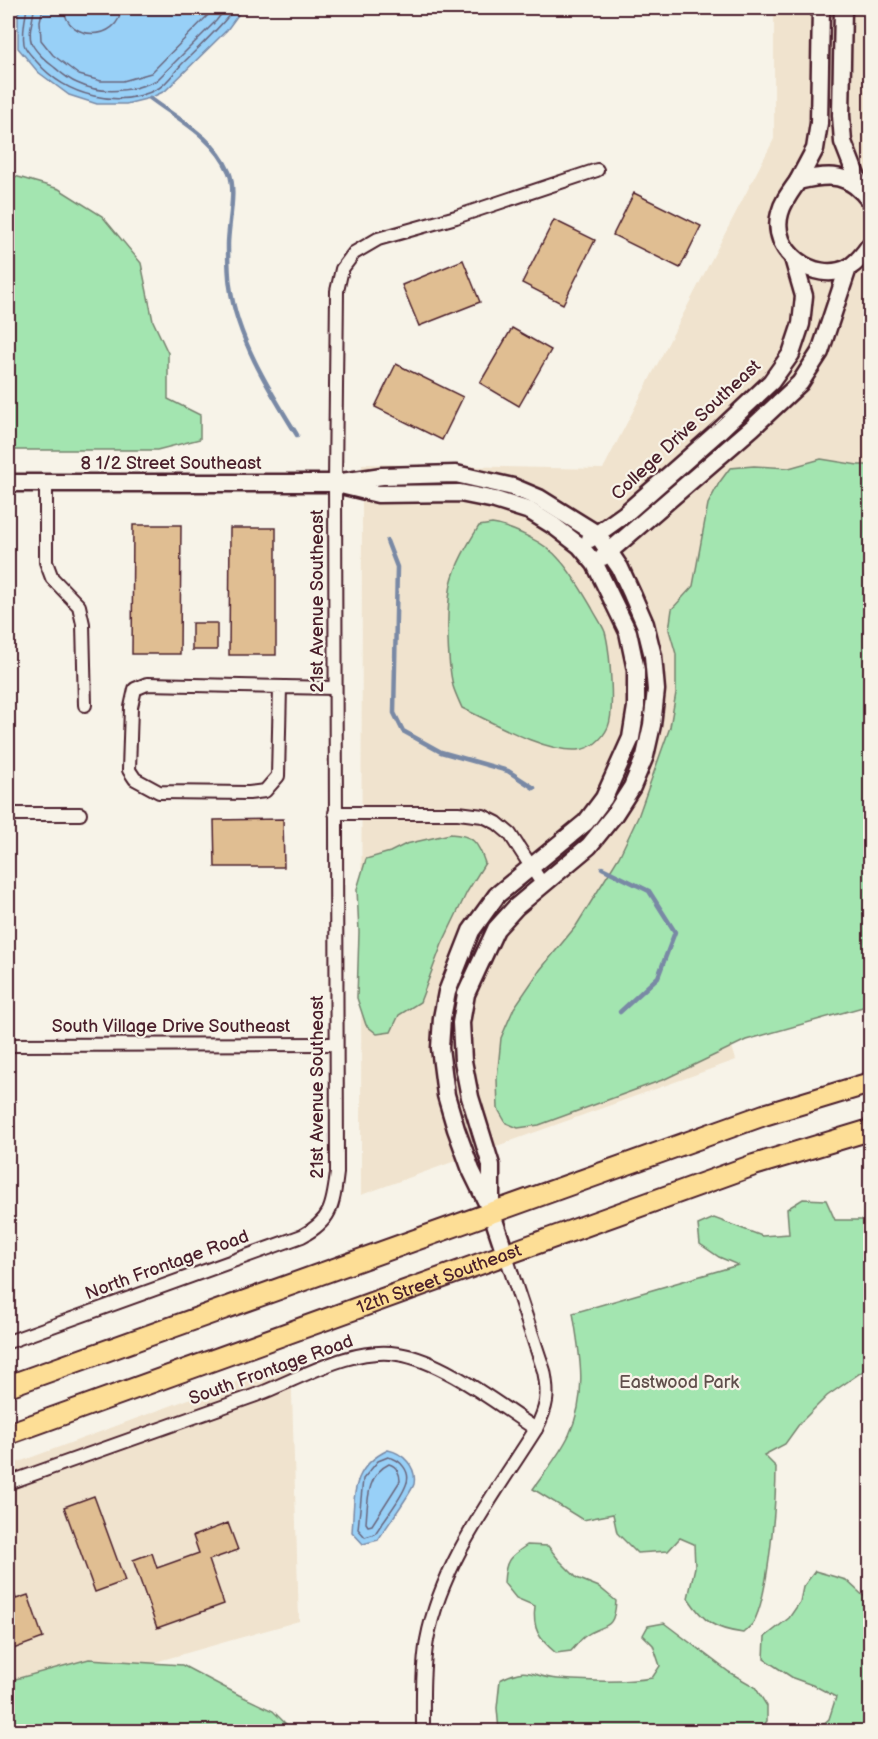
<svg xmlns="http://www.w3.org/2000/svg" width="878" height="1739" viewBox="0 0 878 1739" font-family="'Balsamiq Sans',sans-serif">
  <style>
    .built { fill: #f0e3ce }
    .green { fill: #a3e5b0; stroke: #76826e; stroke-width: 1.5 }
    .water { fill: #98d0f7; stroke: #7989a5; stroke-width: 1.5 }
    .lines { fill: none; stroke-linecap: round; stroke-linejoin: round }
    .shore { stroke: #69667d; stroke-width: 1.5 }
    .stream { stroke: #7989a5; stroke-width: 4.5 }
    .building { fill: #e0be92; stroke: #4a1f2b; stroke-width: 1.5 }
    .street-casing { stroke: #4a1f2b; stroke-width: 16 }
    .secondary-casing { stroke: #4a1f2b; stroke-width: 21 }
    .primary-casing { stroke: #4a1f2b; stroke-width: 24 }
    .street { stroke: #f7f3e8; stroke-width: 12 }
    .secondary { stroke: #f7f3e8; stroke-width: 16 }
    .primary { stroke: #fdde96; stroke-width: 20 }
    .labels { text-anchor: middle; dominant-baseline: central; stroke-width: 4.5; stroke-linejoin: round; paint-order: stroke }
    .street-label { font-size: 18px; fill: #4a1f2b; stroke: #f7f3e8 }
    .park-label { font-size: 18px; fill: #60504c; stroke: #f7f3e8 }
  </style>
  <rect width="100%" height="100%" fill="#f7f3e8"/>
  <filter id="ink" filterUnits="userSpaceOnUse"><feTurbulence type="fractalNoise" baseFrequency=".0167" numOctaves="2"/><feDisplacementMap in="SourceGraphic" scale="12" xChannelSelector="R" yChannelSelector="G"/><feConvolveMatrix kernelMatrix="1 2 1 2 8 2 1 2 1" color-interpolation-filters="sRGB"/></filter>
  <g filter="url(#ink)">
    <!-- built -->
    <g class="built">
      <polygon points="774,8 870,8 870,502 696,926 736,1060 361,1195 362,464 603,469 774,139"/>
      <polygon points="291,1361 299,1621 8,1704 8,1466"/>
    </g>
    <!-- green -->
    <g class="green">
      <polygon points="8,174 59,189 102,216 141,263 153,321 168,353 168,399 200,415 200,439 157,450 8,450"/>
      <polygon points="821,459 858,465 870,465 870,1005 746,1040 665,1079 539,1125 518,1128 506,1123 498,1109 497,1079 501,1038 514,1008 540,970 576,926 619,857 638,817 670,727 676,693 676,654 669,630 672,609 693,586 708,504 719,483 730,468 754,466 789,468"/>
      <path d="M492,524C512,527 546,543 559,559C572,573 582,591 592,608C596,616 602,624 605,632C610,650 615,711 608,727C602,740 591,749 577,750C544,752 492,722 462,708C459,701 455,693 453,686C447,658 446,613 451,584C456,563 468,544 479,526Z"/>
      <path d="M450,834C473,835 478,842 485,863L467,892L442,944L420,1002L399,1015L391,1032L377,1034L366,1025L357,998L359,932L357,889L366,859L390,852L406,844Z"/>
      <path d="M803,1199L826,1200L835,1220H870V1366L827,1396L800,1423L785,1444L764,1455L776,1467C776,1500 769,1597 753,1623C751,1626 746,1630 743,1633C714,1629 704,1622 688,1598L695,1567L694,1544L680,1538L668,1551L637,1553L617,1533L613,1514L583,1520L533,1489C545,1472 560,1454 569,1435C588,1395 580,1355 573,1313L738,1265L719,1257L700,1244L698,1225L714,1218L762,1236L789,1234L787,1209Z"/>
      <path d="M527,1545L548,1546L559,1560L577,1578L599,1587L616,1601C614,1634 603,1622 584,1637C579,1641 575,1647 571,1651L556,1653C539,1639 532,1629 535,1606L516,1598L504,1583C505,1560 509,1557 527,1545Z"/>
      <polygon points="815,1571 846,1580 870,1602 870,1731 815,1731 829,1719 836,1697 815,1686 793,1678 764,1659 765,1637 789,1618 800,1602 803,1587"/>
      <path d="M664,1623L729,1672L755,1687L767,1706V1721L759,1731H499L497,1708L500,1680C531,1664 530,1677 558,1679C589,1681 621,1683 652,1678L660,1666L653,1645L643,1635L648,1626Z"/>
      <polygon points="89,1659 182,1665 239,1695 273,1711 293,1731 8,1731 8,1681"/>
    </g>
    <!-- water -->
    <g class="water">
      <polygon points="22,8 80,8 92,12 108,8 243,8 227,30 165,91 150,98 126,104 97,104 69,95 38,72 18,48 18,13"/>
      <path d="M388,1450C403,1453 417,1467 414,1484C412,1492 384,1530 378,1540L363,1544L352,1532C355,1496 350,1468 388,1450Z"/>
    </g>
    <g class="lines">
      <!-- shore -->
      <g class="shore">
        <path d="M27,8C25,19 22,32 24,44C25,50 33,57 37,62C66,96 119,110 159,88C169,82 176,69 185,61C203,43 220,28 235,8"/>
        <path d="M34,8C34,18 27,33 32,44C36,52 47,62 54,67C61,73 69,80 77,83C102,95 132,92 157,80L216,21L226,8"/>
        <polyline points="43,8 40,21 41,40 53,55 79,75 101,81 123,81 151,73 215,8"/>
        <path d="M64,8C66,42 120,42 121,8"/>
        <path d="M388,1457C400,1459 412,1472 406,1485C400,1501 384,1519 375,1534L365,1537L358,1529L363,1479L378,1461Z"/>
        <path d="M389,1464C397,1466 400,1474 400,1481L372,1525L368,1526L366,1523C368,1502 366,1475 389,1464Z"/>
      </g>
      <!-- stream -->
      <g class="stream">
        <path d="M150,98C179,120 214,137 229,172C237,190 228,225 228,245C228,258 228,273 230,286C237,339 270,391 297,435"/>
        <polyline points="387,541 397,567 394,713 403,731 441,752 508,771 534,788"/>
        <polyline points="602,868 649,891 675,932 658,977 620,1012"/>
      </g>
    </g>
    <!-- building -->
    <g class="building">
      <polygon points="634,193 701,226 680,268 613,235"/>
      <polygon points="554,220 595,240 563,304 522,283"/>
      <polygon points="463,260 480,302 419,326 402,285"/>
      <polygon points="512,328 551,350 519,406 480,383"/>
      <polygon points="396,364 463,397 442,440 375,407"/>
      <polygon points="133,525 181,525 180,654 132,654"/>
      <polygon points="230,528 276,528 276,655 229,655"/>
      <rect x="192" y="623" width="25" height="27"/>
      <polygon points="283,819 284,867 215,867 214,820"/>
      <polygon points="94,1496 125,1581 95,1592 64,1507"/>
      <polygon points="228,1523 238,1550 209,1560 224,1604 157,1628 133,1560 152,1553 157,1568 199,1553 193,1536"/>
      <polygon points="12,1586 16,1599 28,1595 43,1638 8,1651 8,1588"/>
    </g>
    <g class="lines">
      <defs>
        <g id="street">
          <polyline points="46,483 46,562 52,578 79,606 83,624 85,705"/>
          <polyline points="280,687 278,776 265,791 249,793 159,792 135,779 129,770 131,707 135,689 147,684 335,688"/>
          <polyline points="335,813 458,813 483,816 497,823 510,834 543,885"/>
          <polyline points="8,814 80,814"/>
          <polyline points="8,1045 335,1044"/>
          <path d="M8,1342L302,1236C332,1220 333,1205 337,1173L335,483L337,291L342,269L354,253L378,239L456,217L597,170"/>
          <path d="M8,1483C90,1454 173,1425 256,1395C298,1380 351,1346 398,1354C444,1361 497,1404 536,1429"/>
          <path d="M423,1732C423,1701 422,1670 427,1640C442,1561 494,1496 536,1429C547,1407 549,1396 544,1371L506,1256"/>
        </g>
        <g id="secondary">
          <polyline points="843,8 841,115 843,142 861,188"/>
          <polyline points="798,181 815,149 819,123 821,8"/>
          <path d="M870,201C849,173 831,173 798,181C791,191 783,201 780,213C769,251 814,284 848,268C858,262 864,254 870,245"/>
          <polyline points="8,483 335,483 382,476 456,474 513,487 539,498 597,534 620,568 632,594 645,624 653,656 656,690 652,725 645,756 632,787 614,815 589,846 516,907 496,929 466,994 461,1023 463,1061 470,1097 491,1165 491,1211"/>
          <polyline points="345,486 378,494 460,493 495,500 530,511 554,526 580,546 595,564 628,632 636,670 636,707 631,738 604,798 586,822 497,895 471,931 447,992 442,1018 440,1048 446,1095 456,1129 471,1170 491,1211 506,1256"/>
          <polyline points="590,539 625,514 718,432 771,382 791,354 801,324 804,296 793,258"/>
          <polyline points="603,557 752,428 800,383 820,352 848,268"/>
        </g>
        <g id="primary">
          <polyline points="8,1386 764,1115 870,1083"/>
          <path id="s1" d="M8,1434L754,1165L870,1130"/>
        </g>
      </defs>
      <!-- street casing -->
      <use href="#street" class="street-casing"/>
      <!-- secondary casing -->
      <use href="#secondary" class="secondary-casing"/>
      <!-- primary casing -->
      <use href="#primary" class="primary-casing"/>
      <!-- street -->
      <use href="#street" class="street"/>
      <!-- secondary -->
      <use href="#secondary" class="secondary"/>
      <!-- primary -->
      <use href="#primary" class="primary"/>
    </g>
  </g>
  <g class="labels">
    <!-- street labels -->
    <g class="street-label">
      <text transform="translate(686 430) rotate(-43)">College Drive Southeast</text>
      <text x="171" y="463">8 1/2 Street Southeast</text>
      <text transform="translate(317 601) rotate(-90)">21st Avenue Southeast</text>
      <text x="171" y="1026">South Village Drive Southeast</text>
      <text transform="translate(317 1087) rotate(-90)">21st Avenue Southeast</text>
      <text transform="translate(167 1265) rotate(-20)">North Frontage Road</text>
      <text stroke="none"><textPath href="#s1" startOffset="458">12th Street Southeast</textPath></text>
      <text transform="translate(271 1370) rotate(-20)">South Frontage Road</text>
    </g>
    <!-- park labels -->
    <g class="park-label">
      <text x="679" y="1382">Eastwood Park</text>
    </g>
  </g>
  <!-- margin -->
  <rect width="878" height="1739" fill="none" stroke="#f7f3e8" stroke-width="30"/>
  <rect x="15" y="15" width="848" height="1709" fill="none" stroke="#4a1f2b" stroke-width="2" filter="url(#ink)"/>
</svg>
